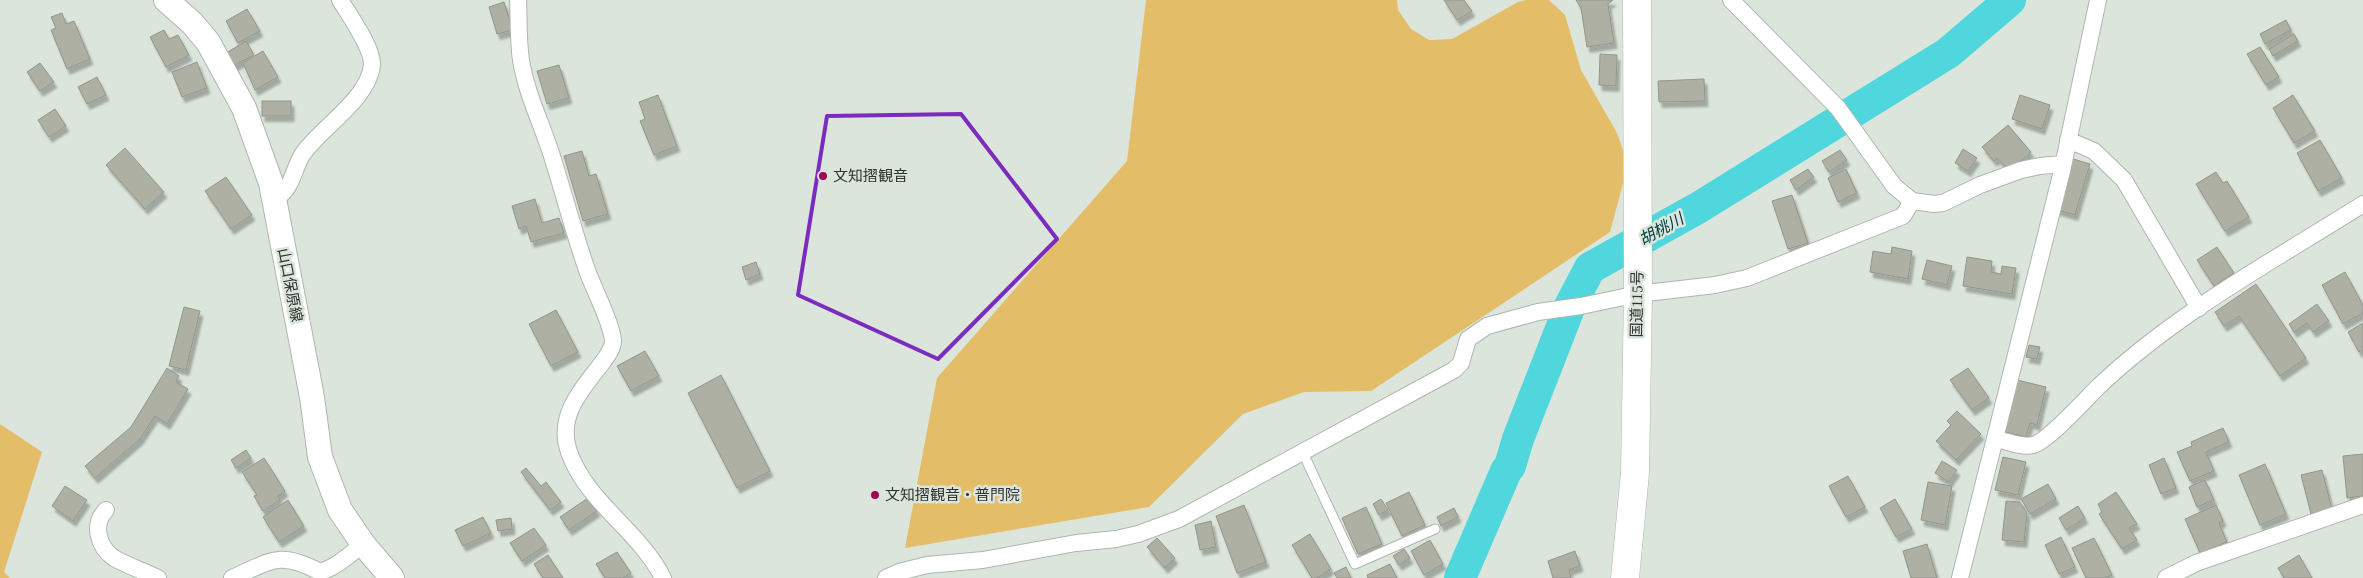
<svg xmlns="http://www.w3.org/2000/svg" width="2363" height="578" viewBox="0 0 2363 578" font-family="'Times New Roman','Noto Sans JP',serif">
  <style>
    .green { fill: #e3bd67 }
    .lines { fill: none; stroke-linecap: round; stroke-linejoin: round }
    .river { stroke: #50d6dd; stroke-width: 32 }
    .building { fill: #aeb0a4; stroke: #93958a; filter: url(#shadow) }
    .service-casing { stroke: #aeb7ae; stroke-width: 11 }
    .minor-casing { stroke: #aeb7ae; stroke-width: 18 }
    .secondary-casing { stroke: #aeb7ae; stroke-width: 26 }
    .trunk-casing { stroke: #aeb7ae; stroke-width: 29 }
    .service { stroke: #fff; stroke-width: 9 }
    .minor { stroke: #fff; stroke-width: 16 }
    .secondary { stroke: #fff; stroke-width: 24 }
    .trunk { stroke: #fff; stroke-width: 28 }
    .marked { fill: none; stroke: #7b2cbf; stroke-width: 4; stroke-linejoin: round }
    .poi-dot { fill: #9f0951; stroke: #dce5db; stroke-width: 2 }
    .labels { text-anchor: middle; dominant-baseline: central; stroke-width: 5; stroke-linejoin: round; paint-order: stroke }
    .poi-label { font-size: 15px; fill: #2f322f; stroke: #dce5db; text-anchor: start }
    .street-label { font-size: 15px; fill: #2f322f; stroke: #dce5db }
    .water-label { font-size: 16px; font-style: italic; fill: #004043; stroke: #dce5db }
  </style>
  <defs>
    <filter id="shadow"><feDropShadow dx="3" dy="5.5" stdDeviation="1" flood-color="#0004"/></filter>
  </defs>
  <rect width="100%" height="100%" fill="#dce5db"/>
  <!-- green -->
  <g class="green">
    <polygon points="1146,0 1397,0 1398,10 1411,29 1429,40 1452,39 1518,2 1526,0 1549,0 1565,15 1581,70 1617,133 1628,165 1610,232 1371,391 1304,392 1243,414 1149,507 905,548 937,378 1127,161"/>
    <polygon points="0,424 42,452 4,572 10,578 0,578"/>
  </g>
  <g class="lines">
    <!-- river -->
    <polyline class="river" points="1460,578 1506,471 1510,466 1518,439 1570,306 1590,268 1698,208 1948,53 2010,0"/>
  </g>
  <!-- building -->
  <g class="building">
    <polygon points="1444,0 1464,0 1472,11 1457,20"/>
    <polygon points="1576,0 1613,0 1608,4 1614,43 1587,47 1581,8"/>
    <polygon points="504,2 513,30 497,34 489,7"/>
    <polygon points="247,9 260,31 238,43 226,21"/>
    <polygon points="62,13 66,24 74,21 90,59 67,69 51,30 56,28 51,17"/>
    <polygon points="2286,20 2291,30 2265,44 2260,34"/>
    <polygon points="164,30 169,39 178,35 189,55 166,67 150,37"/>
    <polygon points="2294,34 2298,41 2273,56 2269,49"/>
    <polygon points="246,41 254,55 233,66 226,53"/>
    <polygon points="2260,47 2279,77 2266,85 2247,54"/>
    <polygon points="263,51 278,77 255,90 243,63"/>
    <polygon points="1600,54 1617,55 1616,86 1599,85"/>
    <polygon points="197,62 207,88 182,97 172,72"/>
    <polygon points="40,63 54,82 40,91 27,72"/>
    <polygon points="559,65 569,98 547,104 537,71"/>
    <polygon points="97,77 106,95 87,104 78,87"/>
    <polygon points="1704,79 1705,101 1659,102 1658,81"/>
    <polygon points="658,95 677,146 654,155 640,121 645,119 639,102"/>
    <polygon points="2020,95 2050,105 2042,129 2012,119"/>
    <polygon points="2293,95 2315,131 2294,143 2273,108"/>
    <rect x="262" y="101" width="29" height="15"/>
    <polygon points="55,109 66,126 49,137 38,120"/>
    <polygon points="2008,125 2031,152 2009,171 1997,158 1994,161 1982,147"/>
    <polygon points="2320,140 2342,178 2318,191 2297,153"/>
    <polygon points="125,148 164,192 145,209 106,165"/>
    <polygon points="1963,149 1977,158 1968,171 1955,163"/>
    <polygon points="1840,150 1847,160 1829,172 1822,161"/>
    <polygon points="582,151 589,176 596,174 608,214 583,221 564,156"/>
    <polygon points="2070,158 2090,164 2075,215 2055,209"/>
    <polygon points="1808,169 1814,177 1796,190 1790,180"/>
    <polygon points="1846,169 1857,193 1838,202 1828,178"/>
    <polygon points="2216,172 2223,183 2227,181 2249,217 2225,231 2196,184"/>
    <polygon points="226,177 252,215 231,229 205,191"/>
    <polygon points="1792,195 1808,243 1788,249 1772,201"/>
    <polygon points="535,199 542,223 559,218 564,233 531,242 526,226 519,229 512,206"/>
    <polygon points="1892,247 1912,251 1908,279 1870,272 1873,251 1891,254"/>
    <polygon points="2217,247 2234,273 2214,286 2197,260"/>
    <polygon points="1967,257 1992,261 1991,272 2001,274 2002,266 2016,268 2012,294 1963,286"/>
    <polygon points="1927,260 1952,266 1947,285 1922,279"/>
    <polygon points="756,262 760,274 746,280 742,267"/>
    <polygon points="2345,272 2363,305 2363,313 2343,324 2322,285"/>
    <polygon points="2256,284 2306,358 2280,376 2239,316 2224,326 2215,312"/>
    <polygon points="2317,304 2329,321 2313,332 2307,323 2294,332 2289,324"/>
    <polygon points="184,307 200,311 186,370 169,366"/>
    <polygon points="556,310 578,352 551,366 529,324"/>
    <polygon points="2363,323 2363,350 2359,352 2348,332"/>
    <polygon points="2029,345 2040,347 2037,359 2026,357"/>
    <polygon points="645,351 659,376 631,391 617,366"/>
    <polygon points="167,368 179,376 176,382 188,389 167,424 155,416 140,439 95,478 85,466 131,427"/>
    <polygon points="1968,368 1989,398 1972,410 1950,380"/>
    <polygon points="721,375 770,471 737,488 688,393"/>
    <polygon points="2017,380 2046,387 2037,425 2030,423 2026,437 2005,432"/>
    <polygon points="1957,411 1981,434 1956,460 1936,441 1951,425 1947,421"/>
    <polygon points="2223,428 2229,442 2206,452 2214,471 2190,481 2177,452 2192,446 2191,442"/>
    <polygon points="246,450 251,458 236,468 231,460"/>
    <polygon points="2363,454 2363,496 2347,498 2343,456"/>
    <polygon points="2003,457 2026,462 2018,495 1995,490"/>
    <polygon points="264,458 285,491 278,496 280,500 263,511 254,496 257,495 242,472"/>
    <polygon points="2164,458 2176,488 2161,494 2149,465"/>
    <polygon points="1942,461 1957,470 1949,482 1935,473"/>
    <polygon points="2265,464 2286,514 2260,525 2239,475"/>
    <polygon points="526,468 541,486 546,482 561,502 550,510 521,472"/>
    <polygon points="2322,470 2332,509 2311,514 2301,475"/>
    <polygon points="1848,476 1865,507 1846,517 1829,486"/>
    <polygon points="2205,480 2214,500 2197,507 2189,487"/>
    <polygon points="1928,482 1952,486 1945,525 1921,520"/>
    <polygon points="2048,484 2056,499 2030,514 2021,499"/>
    <polygon points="65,486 87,500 73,521 52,506"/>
    <polygon points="1409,492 1425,525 1402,536 1386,503"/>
    <polygon points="2116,492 2137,524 2129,528 2137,540 2122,549 2099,514 2102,512 2098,504"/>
    <polygon points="588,498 597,511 569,530 560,517"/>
    <polygon points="1381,499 1388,510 1379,515 1373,504"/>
    <polygon points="1895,499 1912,529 1896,537 1880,508"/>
    <polygon points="288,500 304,526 279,542 263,517"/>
    <polygon points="2006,501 2020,502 2027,513 2024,542 2002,540"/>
    <polygon points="1244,505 1266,562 1237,573 1216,516"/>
    <polygon points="2216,505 2223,521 2219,523 2227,542 2200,553 2185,519"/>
    <polygon points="2078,506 2085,518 2066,530 2059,518"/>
    <polygon points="1366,507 1382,544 1358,554 1342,518"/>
    <polygon points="1454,508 1458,517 1441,526 1437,517"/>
    <polygon points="483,517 491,533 463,546 455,530"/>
    <polygon points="511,518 512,529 498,531 496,520"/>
    <polygon points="1211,521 1216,547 1200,550 1195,525"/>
    <polygon points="534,528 546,545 522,561 510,543"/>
    <polygon points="1310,534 1331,569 1317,578 1312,578 1292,545"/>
    <polygon points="2061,537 2075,567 2059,574 2045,545"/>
    <polygon points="1157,538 1175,558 1165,568 1147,547"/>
    <polygon points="2094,538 2112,575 2104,578 2086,578 2072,548"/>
    <polygon points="1430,540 1443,564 1424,575 1411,551"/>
    <polygon points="1927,544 1937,578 1911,578 1903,551"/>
    <polygon points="1404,549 1410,558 1399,565 1393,556"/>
    <polygon points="1575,551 1580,566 1569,570 1571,578 1553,578 1548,561"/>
    <polygon points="617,552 631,573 623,578 605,578 596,564"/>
    <polygon points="548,555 563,578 543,578 534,564"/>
    <polygon points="2299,555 2312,578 2284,578 2278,568"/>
    <polygon points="1390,564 1397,578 1368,578 1367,575"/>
    <polygon points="1346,567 1351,578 1337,578 1334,573"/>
  </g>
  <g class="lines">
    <defs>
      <polyline id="service" points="1303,453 1355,564 1435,529"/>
      <g id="minor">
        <path d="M518,0C519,20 518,41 521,60C526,92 540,120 550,150C563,190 573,230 587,270C593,288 612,323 613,341C613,350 604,360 599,367C579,392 557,418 569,452C587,503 639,530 663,578"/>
        <polyline points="1731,0 1838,108 1894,186 1912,201 1934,204 1943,203 1980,185 2021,170 2040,166 2063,164"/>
        <polyline points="2068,140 2094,151 2124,180 2199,308"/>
        <path d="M274,199C292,191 293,170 302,155C320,128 369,99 372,65C373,48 349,15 340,0"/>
        <path d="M1996,439C2007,441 2022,448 2033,445C2047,442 2086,399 2098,387C2176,313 2273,261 2363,204"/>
        <path d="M106,510C92,524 98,547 114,558C128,566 144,571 158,578"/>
        <path d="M232,578C271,561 279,550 320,572C337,567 349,555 363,544"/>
        <polyline points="886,578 899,572 927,565 983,560 1076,543 1116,539 1138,534 1179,519 1454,370 1461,363 1468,339 1487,326 1538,312 1581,306 1638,294 1715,285 1747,278 1903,216 1912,201"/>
        <polyline points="1960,578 2062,171 2098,0"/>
        <polyline points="2166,578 2196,563 2363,505"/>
      </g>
      <polyline id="secondary" points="166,0 192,23 208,42 244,108 271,183 312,397 320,457 340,510 363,544 392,578"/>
      <polyline id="trunk" points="1625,578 1635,473 1638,294 1637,0"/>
    </defs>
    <!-- service casing -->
    <use href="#service" class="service-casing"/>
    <!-- minor casing -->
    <use href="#minor" class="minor-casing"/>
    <!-- secondary casing -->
    <use href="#secondary" class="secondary-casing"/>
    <!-- trunk casing -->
    <use href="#trunk" class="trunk-casing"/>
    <!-- service -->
    <use href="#service" class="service"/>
    <!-- minor -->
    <use href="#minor" class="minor"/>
    <!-- secondary -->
    <use href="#secondary" class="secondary"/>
    <!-- trunk -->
    <use href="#trunk" class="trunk"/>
  </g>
  <!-- marked area -->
  <path class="marked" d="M961,114L1057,239L938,359L798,295L827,116Z"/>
  <!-- markers -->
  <g class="poi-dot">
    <circle cx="823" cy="176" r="5"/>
    <circle cx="875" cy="495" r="5"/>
  </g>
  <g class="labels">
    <!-- poi labels -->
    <g class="poi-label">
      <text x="833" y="176">文知摺観音</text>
      <text x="885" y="495">文知摺観音・普門院</text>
    </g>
    <!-- street labels -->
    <g class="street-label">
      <text transform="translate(290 285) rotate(79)">山口保原線</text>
      <text transform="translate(1637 304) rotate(-89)">国道115号</text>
    </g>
    <!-- water labels -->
    <g class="water-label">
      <text transform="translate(1661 229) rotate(-29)">胡桃川</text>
    </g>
  </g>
</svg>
